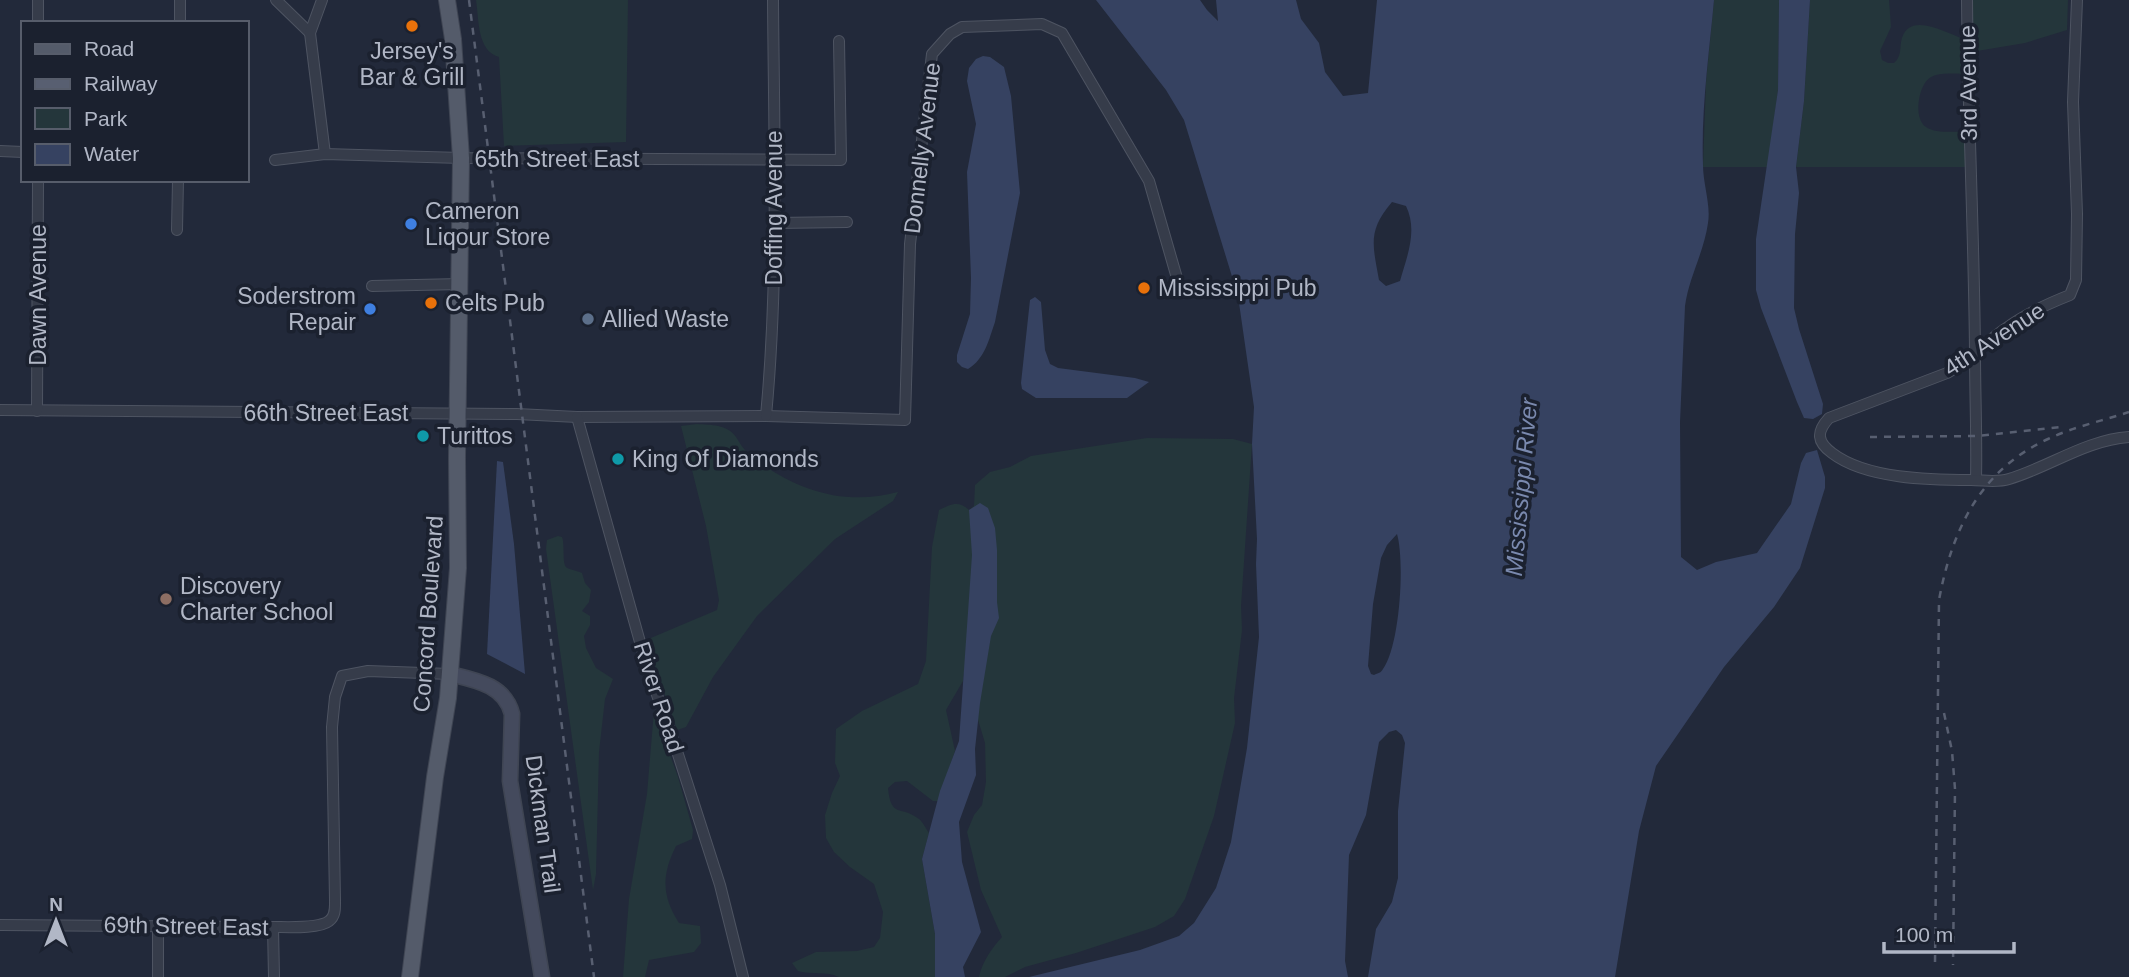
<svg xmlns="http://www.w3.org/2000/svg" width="2129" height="977" viewBox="0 0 2129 977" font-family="Arial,sans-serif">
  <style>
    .green { fill: #24363b }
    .water { fill: #364261; fill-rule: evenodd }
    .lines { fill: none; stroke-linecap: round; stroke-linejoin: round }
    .street-casing { stroke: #4e5462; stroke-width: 12 }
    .secondary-casing { stroke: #3f4553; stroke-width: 17 }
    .primary-casing { stroke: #3f4553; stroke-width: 18 }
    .street { stroke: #363c4a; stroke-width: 10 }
    .secondary { stroke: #444a5d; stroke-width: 14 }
    .primary { stroke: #545b6a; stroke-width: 16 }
    .rail { stroke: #585f71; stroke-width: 2.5; stroke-dasharray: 7 7; stroke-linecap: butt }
    .food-dot { fill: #e8710a; stroke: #1b212f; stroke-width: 2.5 }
    .shop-dot { fill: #3f7fe0; stroke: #1b212f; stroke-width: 2.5 }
    .service-dot { fill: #5c6f8a; stroke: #1b212f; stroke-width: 2.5 }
    .culture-dot { fill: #0f9aa8; stroke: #1b212f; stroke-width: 2.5 }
    .education-dot { fill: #8d6e63; stroke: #1b212f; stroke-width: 2.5 }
    .labels { text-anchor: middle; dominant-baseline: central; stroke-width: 7; stroke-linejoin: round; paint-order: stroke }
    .poi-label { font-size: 23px; fill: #b1b7c6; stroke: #1b212f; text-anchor: start }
    .street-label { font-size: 23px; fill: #b1b7c6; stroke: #1b212f }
    .water-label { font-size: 24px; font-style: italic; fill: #7a89ae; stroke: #1b212f }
  </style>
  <rect width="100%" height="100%" fill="#22293a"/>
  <!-- green -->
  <g class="green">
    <path d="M476,0H628L626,142L504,146L499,57C477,51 479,19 476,0Z"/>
    <polygon points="1714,0 1779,0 1778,90 1768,167 1703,167 1706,82"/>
    <path d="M1810,0H1889L1891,27L1880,51L1882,60L1888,63H1894C1901,57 1900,50 1901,42C1907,9 1946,33 1964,39V74C1954,74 1940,72 1931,77C1918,84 1913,119 1926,127C1936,134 1953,131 1965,132L1966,167H1796L1804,101Z"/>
    <polygon points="1970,0 2068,0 2067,30 2025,43 1971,52"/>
    <path d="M697,424C711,425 727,424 736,437C740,443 743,449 749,454C792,489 843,507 898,492L893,501L835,539L757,616L713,677L686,727L677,730L646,640L717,610L719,600L706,526L681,426Z"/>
    <path d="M1147,438L1233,439L1252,444L1241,606L1242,630L1234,698L1235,723L1214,816L1185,899L1174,916L1155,927L1076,953L1025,967L1005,977H979C982,962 992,948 1002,937L981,890L967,832L974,815L982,805L986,782L985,743L964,673L963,681L946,710L955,751L938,801H933L907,781L895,782L888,788C891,819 901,805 919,819C923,822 926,829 929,833L922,859L935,934V977H839C827,971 812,975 798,971L792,963L816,952L857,951L874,947L880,938L883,912L874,884L850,867L834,852L826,838L825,815L832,793L840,776L835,763L836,729L862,711L918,684L926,661L932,547L939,510C951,504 959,500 969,510L974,506L975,485L990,472L1010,467L1031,456Z"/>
    <path d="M558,536L562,537C565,544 562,562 566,567C567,569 578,571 582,573L585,583L591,590L589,602L582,611L590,616V625L584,636L586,648L596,668L613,679L605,699L599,752L596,874L593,890L546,549L547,540Z"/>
    <path d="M654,710L678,777L693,830L692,839L676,846C662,874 661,895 679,923L700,926L701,943L694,952L649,960L645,977H623L629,899L647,794Z"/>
  </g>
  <!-- water -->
  <g class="water">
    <path d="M1096,0H1200L1207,10L1218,21L1216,0H1296L1301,19L1319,43L1325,72L1343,96L1368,93L1377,0H1714C1709,55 1701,110 1703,165C1703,184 1711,205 1708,223C1704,252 1689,277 1685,306L1680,422L1681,557L1697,570L1716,562L1757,553L1791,504L1801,463L1806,453L1817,450L1825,477V488L1800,568L1774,607L1724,667L1656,766L1639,831L1615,977H1368L1376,929L1392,902L1398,878V811L1405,743L1402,735L1396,730L1389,732L1379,742L1366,815L1349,855L1345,961L1348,977H1029L1140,950L1179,936L1194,923L1216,888L1231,842L1247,748L1259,637L1256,564L1257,539L1252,444L1254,407L1238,296L1184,120L1166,90ZM1392,202L1406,206C1418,231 1407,256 1400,281L1386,286L1379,280C1373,246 1367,231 1392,202ZM1397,534C1405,561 1400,646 1383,669C1381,673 1378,673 1374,675L1371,674L1368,666L1373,604L1381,558L1387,545Z"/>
    <polygon points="1779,0 1810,0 1804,101 1796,167 1799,193 1795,234 1794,308 1799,329 1823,404 1822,414 1813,419 1804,418 1797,402 1761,308 1756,290 1756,239 1778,90"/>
    <path d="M983,56L990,57L1004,67L1011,96L1020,193L995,322C989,339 985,359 968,369L962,367L957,362V355L970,314L971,278L967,172L976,124L967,81L969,68L976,59Z"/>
    <polygon points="1035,297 1041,302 1045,350 1050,364 1058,368 1135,378 1149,382 1127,398 1036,398 1022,389 1021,383 1030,300"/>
    <polygon points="497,461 503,462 514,544 525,674 487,654"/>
    <polygon points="980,503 988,508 995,528 997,550 997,602 999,618 991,636 980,703 975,749 976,775 959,822 962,862 981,932 963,967 965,977 935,977 935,934 922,859 940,791 959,741 972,555 969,510"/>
  </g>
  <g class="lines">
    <defs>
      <g id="street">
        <polyline points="38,0 38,23"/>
        <polyline points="276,0 310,33"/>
        <polyline points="322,0 310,33 325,154"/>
        <path d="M1967,0C1968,117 1974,235 1975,352C1975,395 1977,437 1976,480"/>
        <path d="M2077,0L2073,102L2077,214L2076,280L2070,295C2047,304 2025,314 2005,329C1985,343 1968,361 1947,373L1829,418C1816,432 1817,442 1832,453C1866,479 1930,480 1971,480C1984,480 1996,483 2009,479C2049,467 2086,440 2129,437"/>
        <polyline points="180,23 180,0"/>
        <polyline points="0,151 23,152"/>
        <polyline points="275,160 325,154 461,158 841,160 839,41"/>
        <polyline points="776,223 847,222"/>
        <polyline points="177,230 178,180"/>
        <polyline points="372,286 460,284"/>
        <polyline points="0,410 517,414 577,417 766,416 905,420 910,244 932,54 950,34 962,27 1042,24 1062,33 1149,181 1181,292"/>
        <polyline points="37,411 38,180"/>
        <path d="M766,416C779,277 774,139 773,0"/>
        <polyline points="577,417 647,667 675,745 720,885 743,977"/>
        <path d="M0,925L273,927C287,927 319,929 329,921C336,916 335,907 335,900L332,727L335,697L342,676L368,671L450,674"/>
        <polyline points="273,927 274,977"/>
        <polyline points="158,977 158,925"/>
      </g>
      <path id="secondary" d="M450,674C475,680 505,685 512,714L510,781L542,977"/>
      <polyline id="primary" points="410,977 435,777 448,698 458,568 457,458 461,158 453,39 447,0"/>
    </defs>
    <!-- street casing -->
    <use href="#street" class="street-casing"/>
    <!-- secondary casing -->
    <use href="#secondary" class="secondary-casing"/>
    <!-- primary casing -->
    <use href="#primary" class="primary-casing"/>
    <!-- street -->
    <use href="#street" class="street"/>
    <!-- secondary -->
    <use href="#secondary" class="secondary"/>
    <!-- primary -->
    <use href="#primary" class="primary"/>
    <!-- rail -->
    <g class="rail">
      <polyline points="469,0 594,977"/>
      <polyline points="1870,437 1977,436 2062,427"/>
      <polyline points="1944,713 1952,751 1955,789 1953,965"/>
      <path d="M1935,962L1939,600C1952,530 1980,470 2048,439C2073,427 2102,421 2129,412"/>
    </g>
  </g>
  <!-- markers -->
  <g class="food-dot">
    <circle cx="412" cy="26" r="7"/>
    <circle cx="1144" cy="288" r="7"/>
    <circle cx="431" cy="303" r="7"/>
  </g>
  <g class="shop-dot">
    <circle cx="411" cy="224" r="7"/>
    <circle cx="370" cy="309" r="7"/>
  </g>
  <circle class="service-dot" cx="588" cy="319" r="7"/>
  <g class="culture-dot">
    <circle cx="423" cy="436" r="7"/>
    <circle cx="618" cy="459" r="7"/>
  </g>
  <circle class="education-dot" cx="166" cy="599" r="7"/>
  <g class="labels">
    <!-- poi labels -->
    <g class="poi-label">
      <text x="412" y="51" text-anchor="middle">Jersey's<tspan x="412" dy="26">Bar &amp; Grill</tspan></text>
      <text x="425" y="211">Cameron<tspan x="425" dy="26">Liqour Store</tspan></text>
      <text x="1158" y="288">Mississippi Pub</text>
      <text x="356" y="296" text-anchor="end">Soderstrom<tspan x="356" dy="26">Repair</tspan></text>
      <text x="445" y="303">Celts Pub</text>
      <text x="602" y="319">Allied Waste</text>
      <text x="437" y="436">Turittos</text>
      <text x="632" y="459">King Of Diamonds</text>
      <text x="180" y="586">Discovery<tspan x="180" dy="26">Charter School</tspan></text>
    </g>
    <!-- street labels -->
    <g class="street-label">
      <text transform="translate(1968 83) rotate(-91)">3rd Avenue</text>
      <text transform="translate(922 148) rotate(-83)">Donnelly Avenue</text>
      <text x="557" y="159">65th Street East</text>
      <text transform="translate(774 208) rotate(-90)">Doffing Avenue</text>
      <text transform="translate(38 295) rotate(-90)">Dawn Avenue</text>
      <text transform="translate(1994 339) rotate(-33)">4th Avenue</text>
      <text x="326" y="413">66th Street East</text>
      <text transform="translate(428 614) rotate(-86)">Concord Boulevard</text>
      <text transform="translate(659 697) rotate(72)">River Road</text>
      <text transform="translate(543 824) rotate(82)">Dickman Trail</text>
      <text transform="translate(186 926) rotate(1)">69th Street East</text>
    </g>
    <!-- water labels -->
    <g class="water-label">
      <text transform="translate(1521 487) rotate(-85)">Mississippi River</text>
    </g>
  </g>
  <!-- legend -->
  <rect x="21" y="21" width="228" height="161" fill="#1b212f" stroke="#575d6b" stroke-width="2"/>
  <rect x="35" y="44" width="35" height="10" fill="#545b6a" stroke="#575d6b" stroke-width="2"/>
  <text x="84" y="56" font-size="21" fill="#b1b7c6">Road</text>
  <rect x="35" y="79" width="35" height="10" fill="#585f71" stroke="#575d6b" stroke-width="2"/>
  <text x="84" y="91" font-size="21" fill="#b1b7c6">Railway</text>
  <rect x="35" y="108" width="35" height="21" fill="#24363b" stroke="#575d6b" stroke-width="2"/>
  <text x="84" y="126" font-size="21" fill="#b1b7c6">Park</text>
  <rect x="35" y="144" width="35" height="21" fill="#364261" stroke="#575d6b" stroke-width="2"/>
  <text x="84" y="161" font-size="21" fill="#b1b7c6">Water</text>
  <!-- north arrow -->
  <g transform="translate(56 921)" stroke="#1b212f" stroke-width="5" paint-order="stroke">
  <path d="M0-5L12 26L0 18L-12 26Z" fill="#b1b7c6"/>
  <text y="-10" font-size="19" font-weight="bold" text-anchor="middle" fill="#b1b7c6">N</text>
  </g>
  <!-- scale -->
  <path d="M1884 942v10h130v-10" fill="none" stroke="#b1b7c6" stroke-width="3.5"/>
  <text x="1895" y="942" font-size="21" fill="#b1b7c6" stroke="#1b212f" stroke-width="5" paint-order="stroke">100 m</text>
</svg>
